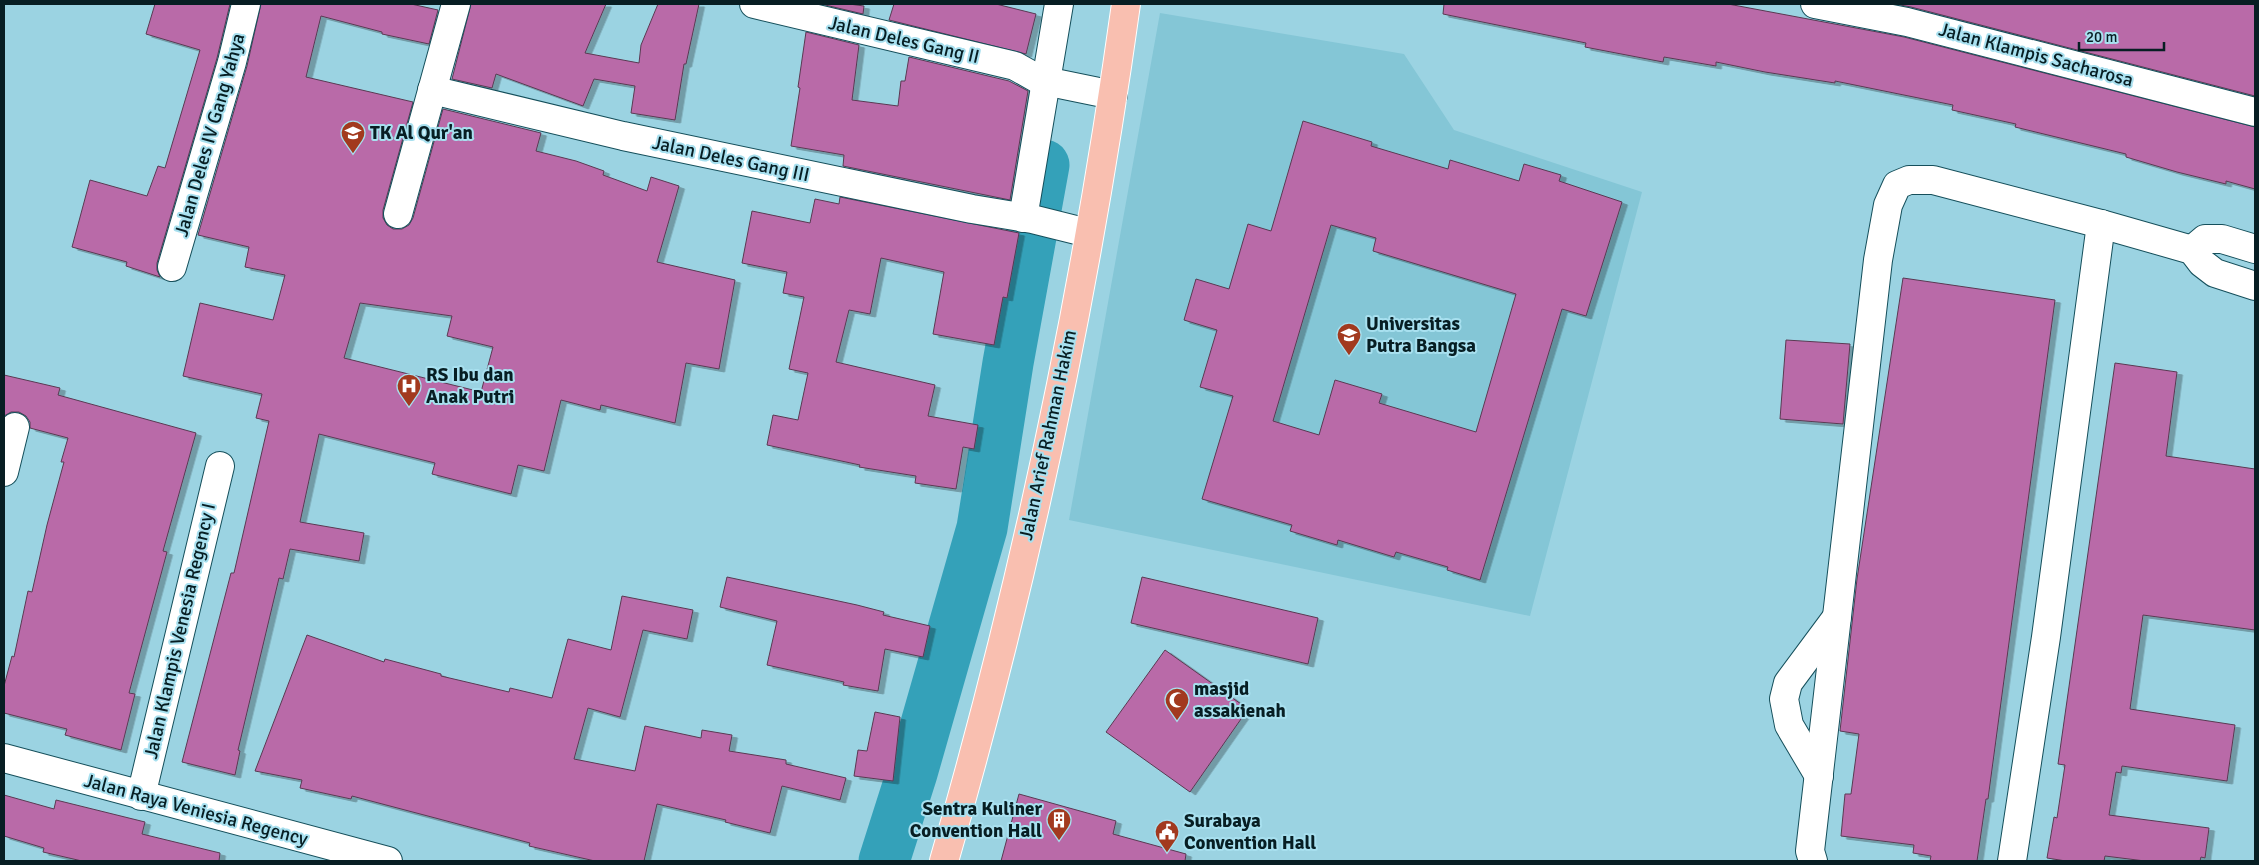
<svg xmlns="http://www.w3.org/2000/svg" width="2259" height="865" viewBox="0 0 2259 865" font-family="Signika,sans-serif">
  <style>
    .built { fill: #84c6d6 }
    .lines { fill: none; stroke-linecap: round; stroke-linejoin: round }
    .river { stroke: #34a1b9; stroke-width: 51 }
    .building { fill: #b96ba8; stroke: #5a3952; fill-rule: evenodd; filter: url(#shadow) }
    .minor-casing { stroke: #154f5b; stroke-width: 30 }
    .major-casing { stroke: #fff; stroke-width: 30 }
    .minor { stroke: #fff; stroke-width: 28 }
    .major { stroke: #f9bfb0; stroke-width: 28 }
    .labels { text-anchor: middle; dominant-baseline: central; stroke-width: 4; stroke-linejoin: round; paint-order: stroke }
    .street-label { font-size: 19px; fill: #071e23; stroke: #a8e0ef }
    .poi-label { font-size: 19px; font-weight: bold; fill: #071e23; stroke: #a8e0ef; text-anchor: start }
  </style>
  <defs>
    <filter id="shadow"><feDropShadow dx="5.5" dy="3" stdDeviation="0" flood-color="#0004"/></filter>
  </defs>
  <rect width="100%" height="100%" fill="#9bd3e2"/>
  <!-- built -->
  <polygon class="built" points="1160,13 1404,54 1454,130 1642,192 1530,616 1069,520"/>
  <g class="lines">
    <!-- river -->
    <polyline class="river" points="884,861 912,773 982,528 1008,363 1044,165"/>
  </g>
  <!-- building -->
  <g class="building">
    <polygon points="155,4 230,4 217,58 157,263 157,270 160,277 126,266 127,262 72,247 90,180 147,196 158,166 165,168 200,50 146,34"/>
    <path d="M261,4H411L438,10L429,44L382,34V32L321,16L306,77L413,102L383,210V218L387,225L393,229H402L409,225L413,218L443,109L541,133L536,151L576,161L604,171L603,175L647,191L651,177L679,186L657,262L735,280L719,369L686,363L675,423L601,405L600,410L561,400L544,471L518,465L511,494L432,474L435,463L319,434L300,522L364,533L359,561L290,549L283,579L279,578L238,750L240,751L235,775L182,762L231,573H234L269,421L256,418L262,394L183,376L200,303L273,320L285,275L245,267L249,247L198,235L247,66ZM360,303L452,316L447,336L493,347L481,392L344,358Z"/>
    <polygon points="471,4 606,4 585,53 639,63 641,45 658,4 699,4 686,64 684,64 675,120 631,113 635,86 594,79 583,106 496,74 492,88 452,79"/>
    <polygon points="821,4 849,4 864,6 863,14"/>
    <polygon points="894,4 996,4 1036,14 1026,54 889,20"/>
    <polygon points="1444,4 1728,4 1904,37 2255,127 2255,189 2226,181 2226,184 2177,172 2126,157 2126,154 2015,127 2016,124 1952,110 1953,105 1835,81 1835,83 1765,72 1716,62 1716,66 1664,57 1663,62 1585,47 1586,43 1443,14"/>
    <polygon points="1895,4 2255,4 2255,96 1911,7"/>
    <polygon points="806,32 859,45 852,100 898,106 901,81 905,81 909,57 1009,81 1028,91 1010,200 843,166 844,155 791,146 800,88 798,87"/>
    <path d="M1303,121L1372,142L1371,146L1448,169L1450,160L1519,181L1524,164L1561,175L1559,181L1622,202L1586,316L1562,309L1480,580L1447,570L1448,567L1396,552L1394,557L1338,540L1337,545L1290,531L1292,525L1202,499L1233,396L1200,387L1217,330L1184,320L1196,279L1229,289L1248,224L1271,231ZM1331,225L1376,238L1373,251L1516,294L1476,432L1379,403L1382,394L1335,380L1319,435L1273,421Z"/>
    <polygon points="840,197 1019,233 1007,298 1003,297 994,345 933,334 944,272 881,258 870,314 849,310 836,362 935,385 928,416 978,425 974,449 963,447 956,489 915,483 916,476 859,467 860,465 767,445 773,415 798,420 808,373 789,369 804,297 783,293 787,272 742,263 752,211 810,223 815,199 839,204"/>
    <polygon points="1903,278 2055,300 1988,799 1986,799 1977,861 1930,861 1931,856 1913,853 1914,845 1841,836 1845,794 1851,794 1859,734 1840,731 1857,579"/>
    <polygon points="1786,340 1850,344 1843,424 1780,419"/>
    <polygon points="2115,363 2177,372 2166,456 2255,469 2255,630 2143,615 2130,709 2235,725 2227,781 2122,766 2121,773 2116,772 2109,815 2209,828 2205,858 2201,857 2200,861 2145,861 2105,856 2104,861 2066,861 2047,858 2054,817 2057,818 2065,765 2058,764"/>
    <polygon points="4,375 60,388 58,395 196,433 163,551 167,552 129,693 135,694 121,750 65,735 67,729 4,713 4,686 12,656 14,657 28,591 32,592 47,525 64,462 61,462 68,438 30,428 30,422 26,416 19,412 11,412 4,416"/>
    <polygon points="727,577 857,605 884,612 883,615 930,626 923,657 885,649 878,691 843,685 844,682 767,665 777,621 720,607"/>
    <polygon points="1142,577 1318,618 1308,664 1131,623"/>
    <polygon points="622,596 693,610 687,639 643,630 620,717 588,708 574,759 635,771 645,726 701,738 702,730 732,735 729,751 786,760 786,764 846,778 840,800 782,786 770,833 725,822 726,820 657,804 644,861 595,861 529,846 530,843 352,796 351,799 300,788 302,780 255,771 307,635 384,662 385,659 441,674 441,676 509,692 510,688 552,698 568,639 611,650"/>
    <polygon points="1165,650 1248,709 1190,792 1106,732"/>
    <polygon points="875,712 900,717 893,781 854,776 858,750 867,751"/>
    <polygon points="1019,794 1116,821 1113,834 1186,854 1185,861 1001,861"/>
    <polygon points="4,795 54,809 56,800 145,822 142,834 220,853 219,861 82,861 43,852 44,848 4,836"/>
  </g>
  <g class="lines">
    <defs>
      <g id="minor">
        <polyline points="754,4 1015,66 1040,80 1113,95"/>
        <polyline points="1815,4 1907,22 2255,112"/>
        <polyline points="432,90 623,136 972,209 1032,219 1088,233"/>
        <polyline points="398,214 456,4"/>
        <polyline points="1023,218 1059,4"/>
        <polyline points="2192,250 2205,239 2222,239 2255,249"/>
        <polyline points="172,267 232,62 246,4"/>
        <polyline points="4,472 15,427"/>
        <polyline points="4,758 388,861"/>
        <polyline points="1819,776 1789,725 1784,699 1788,683 1837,617"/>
        <polyline points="141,796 220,466"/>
        <polyline points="1813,861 1810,851 1878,260 1888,205 1897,185 1909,180 1933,180 2101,224 2192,250 2202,263 2215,273 2255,286"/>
        <polyline points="2012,861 2046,637 2101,224"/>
      </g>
      <path id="major" d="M944,861C1025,581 1086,292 1126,4"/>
    </defs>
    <!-- minor casing -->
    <use href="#minor" class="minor-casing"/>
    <!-- major casing -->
    <use href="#major" class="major-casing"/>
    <!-- minor -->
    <use href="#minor" class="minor"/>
    <!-- major -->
    <use href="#major" class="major"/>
  </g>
  <!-- icons -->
  <defs>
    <symbol id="school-pin" viewBox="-11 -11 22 30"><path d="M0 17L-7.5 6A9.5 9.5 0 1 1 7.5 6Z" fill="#a2391e" stroke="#a8e0ef"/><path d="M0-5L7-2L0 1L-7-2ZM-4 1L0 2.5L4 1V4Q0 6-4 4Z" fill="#fff"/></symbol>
    <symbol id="university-pin" viewBox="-11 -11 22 30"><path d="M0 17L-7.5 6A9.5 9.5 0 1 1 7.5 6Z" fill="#a2391e" stroke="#a8e0ef"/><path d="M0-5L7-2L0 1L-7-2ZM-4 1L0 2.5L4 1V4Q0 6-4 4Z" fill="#fff"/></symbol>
    <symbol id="hospital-pin" viewBox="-11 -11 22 30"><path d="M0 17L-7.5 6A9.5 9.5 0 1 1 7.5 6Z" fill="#a2391e" stroke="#a8e0ef"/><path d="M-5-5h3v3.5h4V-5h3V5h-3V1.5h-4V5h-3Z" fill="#fff"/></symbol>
    <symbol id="mosque-pin" viewBox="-11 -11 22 30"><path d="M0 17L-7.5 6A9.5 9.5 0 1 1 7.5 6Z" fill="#a2391e" stroke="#a8e0ef"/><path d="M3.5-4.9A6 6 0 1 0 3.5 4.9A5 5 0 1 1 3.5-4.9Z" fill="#fff"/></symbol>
    <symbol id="building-pin" viewBox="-11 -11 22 30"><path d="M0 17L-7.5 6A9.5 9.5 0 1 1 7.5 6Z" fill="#a2391e" stroke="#a8e0ef"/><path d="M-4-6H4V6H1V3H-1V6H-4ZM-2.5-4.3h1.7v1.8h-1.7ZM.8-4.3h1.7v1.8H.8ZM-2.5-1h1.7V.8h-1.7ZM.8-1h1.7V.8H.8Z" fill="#fff"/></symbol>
    <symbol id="civic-pin" viewBox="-11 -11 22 30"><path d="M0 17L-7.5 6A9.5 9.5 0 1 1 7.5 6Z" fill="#a2391e" stroke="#a8e0ef"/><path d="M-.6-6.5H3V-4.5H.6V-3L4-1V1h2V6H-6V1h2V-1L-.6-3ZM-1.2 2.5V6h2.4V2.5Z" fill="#fff"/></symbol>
  </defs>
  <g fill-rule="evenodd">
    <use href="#school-pin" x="339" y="119" width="28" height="38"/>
    <use href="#university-pin" x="1335" y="321" width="28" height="38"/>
    <use href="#hospital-pin" x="395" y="372" width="28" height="38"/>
    <use href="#mosque-pin" x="1163" y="686" width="28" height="38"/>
    <use href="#building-pin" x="1045" y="806" width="28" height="38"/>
    <use href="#civic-pin" x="1153" y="818" width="28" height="38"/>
  </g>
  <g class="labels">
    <!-- street labels -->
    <g class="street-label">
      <text transform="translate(904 40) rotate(13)">Jalan Deles Gang II</text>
      <text transform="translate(2036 55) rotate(15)">Jalan Klampis Sacharosa</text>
      <text transform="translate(210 135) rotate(-74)">Jalan Deles IV Gang Yahya</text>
      <text transform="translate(731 159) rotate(12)">Jalan Deles Gang III</text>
      <text transform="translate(1048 435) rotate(-78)">Jalan Arief Rahman Hakim</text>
      <text transform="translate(180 631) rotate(-77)">Jalan Klampis Venesia Regency I</text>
      <text transform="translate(196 810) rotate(15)">Jalan Raya Veniesia Regency</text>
    </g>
    <!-- poi labels -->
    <g class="poi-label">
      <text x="370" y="133">TK Al Qur'an</text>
      <text x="1366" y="324">Universitas<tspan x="1366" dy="22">Putra Bangsa</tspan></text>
      <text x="426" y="375">RS Ibu dan<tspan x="426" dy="22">Anak Putri</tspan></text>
      <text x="1194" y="689">masjid<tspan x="1194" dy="22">assakienah</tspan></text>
      <text x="1042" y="809" text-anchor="end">Sentra Kuliner<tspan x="1042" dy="22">Convention Hall</tspan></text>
      <text x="1184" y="821">Surabaya<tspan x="1184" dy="22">Convention Hall</tspan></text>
    </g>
  </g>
  <!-- border -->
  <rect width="2259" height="865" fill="none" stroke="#071e23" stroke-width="10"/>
  <!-- scale -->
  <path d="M2079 42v8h85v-8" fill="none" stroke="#071e23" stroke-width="2.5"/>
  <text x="2086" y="42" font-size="15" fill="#071e23" stroke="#a8e0ef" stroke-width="4" paint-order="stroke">20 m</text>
</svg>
